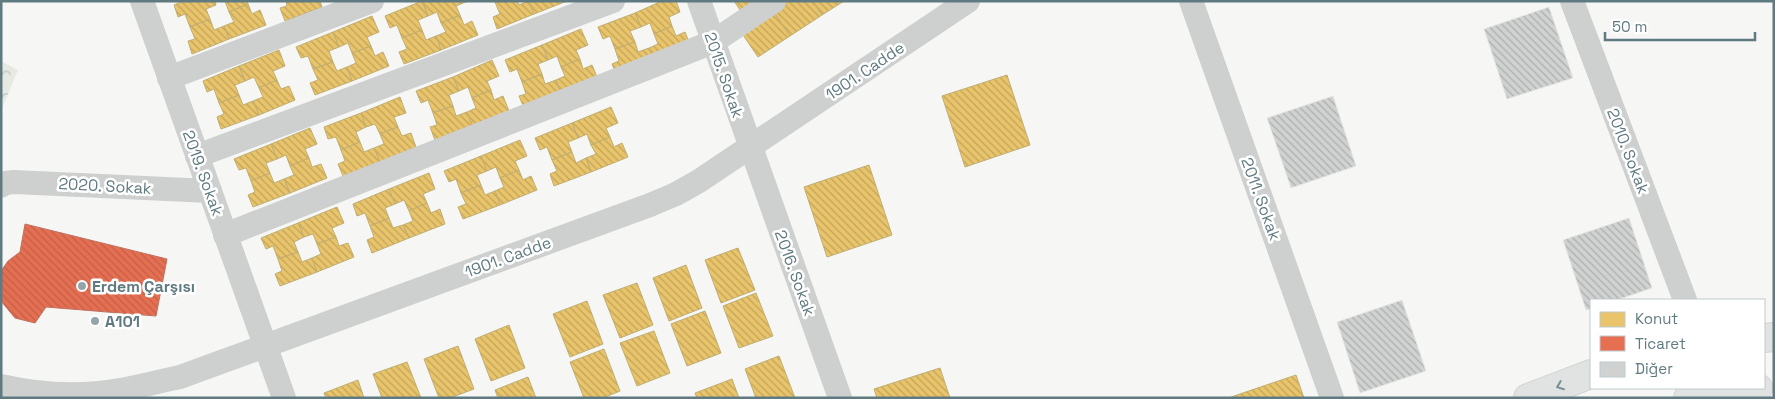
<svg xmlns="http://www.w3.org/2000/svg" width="1775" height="399" viewBox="0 0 1775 399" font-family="'Space Grotesk',sans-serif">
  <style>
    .park { fill: url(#park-crowns) }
    .homes { fill: url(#homes-back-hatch); stroke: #c0ae71 }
    .shops { fill: url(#shops-back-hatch); stroke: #be725f }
    .building { fill: url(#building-back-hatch); stroke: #e6e6e4 }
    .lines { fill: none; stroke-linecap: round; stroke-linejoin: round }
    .major-casing { stroke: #d3d4d4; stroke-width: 30 }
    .minor { stroke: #ced0d0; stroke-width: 24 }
    .major { stroke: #e1e2e2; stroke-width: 28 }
    .oneway { stroke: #7a8f94 }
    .poi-dot { fill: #94a5aa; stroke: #fff; stroke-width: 2 }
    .labels { text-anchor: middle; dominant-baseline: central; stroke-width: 5; stroke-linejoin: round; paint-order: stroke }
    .street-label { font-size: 16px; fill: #607a81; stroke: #fff }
    .poi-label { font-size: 16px; font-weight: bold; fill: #607a81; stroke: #fff; text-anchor: start }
  </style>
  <defs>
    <pattern id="park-crowns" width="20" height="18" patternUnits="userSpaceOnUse" patternTransform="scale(1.25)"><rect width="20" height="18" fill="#e7eae3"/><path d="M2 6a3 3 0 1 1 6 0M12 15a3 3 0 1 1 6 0" fill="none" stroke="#bfc3bd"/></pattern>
    <pattern id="homes-back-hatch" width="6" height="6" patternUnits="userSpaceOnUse" patternTransform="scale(1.25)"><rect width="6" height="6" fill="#e9c46a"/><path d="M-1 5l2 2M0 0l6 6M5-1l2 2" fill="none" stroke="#c0a45d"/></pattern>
    <pattern id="shops-back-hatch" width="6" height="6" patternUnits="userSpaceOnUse" patternTransform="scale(1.25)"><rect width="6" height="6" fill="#e76f51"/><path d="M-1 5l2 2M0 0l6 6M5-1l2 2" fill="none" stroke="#bf6049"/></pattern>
    <pattern id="building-back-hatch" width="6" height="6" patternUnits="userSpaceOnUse" patternTransform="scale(1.25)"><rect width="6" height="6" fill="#d0d2d1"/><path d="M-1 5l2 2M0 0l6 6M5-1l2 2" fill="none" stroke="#acafaf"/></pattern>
  </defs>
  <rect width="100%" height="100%" fill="#f6f6f5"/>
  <!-- park -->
  <polygon class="park" points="1,61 18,70 1,111"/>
  <!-- homes -->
  <g class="homes">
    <polygon points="183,1 215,1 216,5 206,9 210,19 190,27 185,14 178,17 174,5"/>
    <polygon points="225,1 247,1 248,4 229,12"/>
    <polygon points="286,1 320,1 322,7 285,21 280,8 287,6"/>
    <polygon points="422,1 468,1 456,6 460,15 441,23 437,12 428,16"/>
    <polygon points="422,1 428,16 418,20 422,30 402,38 397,25 390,28 385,16"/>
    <polygon points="498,1 517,1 519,5 529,1 534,14 497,29 493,17 500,14 495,2"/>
    <polygon points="529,1 567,1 534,14"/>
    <polygon points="662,1 676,1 680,12 669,17 672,26 654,34 650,23 641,27 635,13"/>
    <polygon points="734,1 760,1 742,13"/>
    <polygon points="788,1 813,1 822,15 790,36 773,11"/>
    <polygon points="813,1 844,1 822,15"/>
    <polygon points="248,4 252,14 260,10 266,25 229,39 224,26 234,22 229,12"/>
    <polygon points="773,11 790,36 758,57 741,32"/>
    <polygon points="635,13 641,27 630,31 635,42 615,49 610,36 603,39 598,27"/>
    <polygon points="460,15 464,25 472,21 478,35 441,50 436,36 446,32 441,23"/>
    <polygon points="372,16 379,32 367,37 371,46 352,53 348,43 339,47 333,32"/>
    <polygon points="210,19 214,30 224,26 229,39 192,54 188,41 195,39 190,27"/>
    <polygon points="672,26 676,36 685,32 691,47 654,62 649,48 658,44 654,34"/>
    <polygon points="581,29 588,45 576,50 580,59 561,67 557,56 548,60 542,45"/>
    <polygon points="422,30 426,40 436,36 441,50 404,64 399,52 407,49 402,38"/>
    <polygon points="333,32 339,47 329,51 333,62 313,69 308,56 301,58 296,47"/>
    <polygon points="635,42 638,52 649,48 654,62 617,76 612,64 619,61 615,49"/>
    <polygon points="542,45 548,60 538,64 542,74 522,82 517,69 510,72 505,60"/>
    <polygon points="371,46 375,56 383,52 389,66 352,81 347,67 356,63 352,53"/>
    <polygon points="279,50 285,66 273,71 277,80 259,88 254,77 245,81 239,66"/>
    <polygon points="580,59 583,69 592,65 598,79 561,94 556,80 565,76 561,67"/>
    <polygon points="492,60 499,76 487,81 491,90 472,98 468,87 459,91 453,77"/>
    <polygon points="333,62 337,71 347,67 352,81 315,95 310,83 318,80 313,69"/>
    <polygon points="239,66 245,81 235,85 239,95 219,103 214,89 207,92 203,81"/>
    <polygon points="542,74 545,84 556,80 561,94 524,108 519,96 526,94 522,82"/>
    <polygon points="1007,75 1030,145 965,167 942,96"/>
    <polygon points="453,77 459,91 449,95 453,106 433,113 428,100 421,103 416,91"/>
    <polygon points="277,80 281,89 289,86 295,100 259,115 253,101 263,97 259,88"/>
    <polygon points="491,90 494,100 503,96 509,111 472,125 467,112 476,108 472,98"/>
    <polygon points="239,95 243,105 253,101 259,115 221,129 217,117 224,114 219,103"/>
    <polygon points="400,97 406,113 394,117 398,127 380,134 375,124 366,127 361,113"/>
    <polygon points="453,106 456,116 467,112 472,125 435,140 430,127 437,125 433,113"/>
    <polygon points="611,107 618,123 606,128 610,137 591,145 587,134 578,138 572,123"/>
    <polygon points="361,113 366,127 356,132 360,142 341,150 336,137 328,139 324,127"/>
    <polygon points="572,123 578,138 568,142 572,152 552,160 547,147 540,150 535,138"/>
    <polygon points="398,127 402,136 411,133 416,147 380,162 374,148 384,144 380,134"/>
    <polygon points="310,128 317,144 305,149 309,158 290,166 286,155 277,159 271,144"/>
    <polygon points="610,137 614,147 622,143 628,157 591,172 586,158 596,154 591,145"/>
    <polygon points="520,140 527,156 515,161 519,170 500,178 496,167 487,171 481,156"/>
    <polygon points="360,142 364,152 374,148 380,162 343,176 338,164 345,161 341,150"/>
    <polygon points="271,144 277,159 266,163 270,173 251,181 246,168 239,170 234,159"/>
    <polygon points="572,152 576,163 586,158 591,172 554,186 550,174 557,171 552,160"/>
    <polygon points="481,156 487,171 477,175 481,185 461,193 456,179 449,182 444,171"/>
    <polygon points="309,158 312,167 321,164 327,178 290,193 284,179 294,175 290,166"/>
    <polygon points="869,165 892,235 827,257 804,187"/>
    <polygon points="519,170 523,180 531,176 537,190 500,205 495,191 504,187 500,178"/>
    <polygon points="270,173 274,183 284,179 290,193 253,207 248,195 255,192 251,181"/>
    <polygon points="429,173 435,189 423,194 427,203 409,211 404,200 395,204 389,189"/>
    <polygon points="481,185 485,195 495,191 500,205 463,219 458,207 466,204 461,193"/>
    <polygon points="389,189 395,204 385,208 389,218 370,226 365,213 357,216 353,204"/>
    <polygon points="427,203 431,213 440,209 445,224 409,238 403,225 413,221 409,211"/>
    <polygon points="337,207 344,223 332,228 336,237 317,244 313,234 304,237 298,223"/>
    <polygon points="389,218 393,228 403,225 409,238 372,253 367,240 374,237 370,226"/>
    <polygon points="298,223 304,237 294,242 298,252 278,259 273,246 266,249 261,238"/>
    <polygon points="336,237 339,246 348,243 354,257 317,272 312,258 321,254 317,244"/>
    <polygon points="738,248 755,290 721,303 705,260"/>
    <polygon points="298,252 302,262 312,258 317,272 280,286 275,274 282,271 278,259"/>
    <polygon points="686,265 702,308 669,321 653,278"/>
    <polygon points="637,283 653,325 620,338 603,295"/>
    <polygon points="756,293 773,336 739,348 723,306"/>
    <polygon points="587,301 603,344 570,357 553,314"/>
    <polygon points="705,311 721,353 687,366 671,324"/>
    <polygon points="509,325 525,368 491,381 475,339"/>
    <polygon points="654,331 670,373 637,386 620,343"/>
    <polygon points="458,346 474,389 450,398 439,398 424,359"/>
    <polygon points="604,349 620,391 603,398 584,398 570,362"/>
    <polygon points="779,356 795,398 756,398 745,369"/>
    <polygon points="407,362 421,398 382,398 373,374"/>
    <polygon points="940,368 950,398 877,398 874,389"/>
    <polygon points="1296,375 1304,398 1231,398 1231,397"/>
    <polygon points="528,377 536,398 498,398 495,390"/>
    <polygon points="732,379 739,398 697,398 695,393"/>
    <polygon points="358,380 364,398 326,398 324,393"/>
  </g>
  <!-- shops -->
  <polygon class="shops" points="25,224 167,259 156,316 46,307 35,323 15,318 1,301 1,271 8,261 20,252"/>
  <!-- building -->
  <g class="building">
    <polygon points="1549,7 1573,78 1507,99 1484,29"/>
    <polygon points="1333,96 1356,166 1291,188 1267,118"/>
    <polygon points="1629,218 1652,288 1617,300 1591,300 1591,309 1586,310 1563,240"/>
    <polygon points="1402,300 1426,371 1360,393 1337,322"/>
  </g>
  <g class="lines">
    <defs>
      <g id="major">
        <polyline points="1764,338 1774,337"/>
        <polyline points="1528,398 1591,374"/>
        <polyline points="1688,398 1758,388"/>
      </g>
    </defs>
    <!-- major casing -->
    <use href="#major" class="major-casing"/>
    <!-- minor -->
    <g class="minor">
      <polyline points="142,1 284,398"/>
      <polyline points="699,1 840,398"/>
      <polyline points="1191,1 1332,398"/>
      <polyline points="1572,1 1685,300"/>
      <polyline points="169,78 372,1"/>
      <polyline points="197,156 613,1"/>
      <polyline points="1,186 5,183 14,182 210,191"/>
      <polyline points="225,235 713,42 774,1"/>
      <path d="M1,386C40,395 81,397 120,390C140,387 160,381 180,377L650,205L676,194L699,181L968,1"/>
    </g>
    <!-- major -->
    <use href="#major" class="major"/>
  </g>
  <!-- one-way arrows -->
  <defs><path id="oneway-chevron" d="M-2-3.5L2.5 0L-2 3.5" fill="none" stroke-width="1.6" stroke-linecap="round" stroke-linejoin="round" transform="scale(1.25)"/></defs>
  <use class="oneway" href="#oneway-chevron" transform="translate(1560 386) rotate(159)"/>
  <!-- markers -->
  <g class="poi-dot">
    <circle cx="82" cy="286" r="5"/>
    <circle cx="95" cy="321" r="5"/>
  </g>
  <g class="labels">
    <!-- street labels -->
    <g class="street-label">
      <text transform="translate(865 71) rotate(-34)">1901. Cadde</text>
      <text transform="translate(724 75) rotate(71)">2015. Sokak</text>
      <text transform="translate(1628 151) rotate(69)">2010. Sokak</text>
      <text transform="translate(203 173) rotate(70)">2019. Sokak</text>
      <text transform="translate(105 186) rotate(3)">2020. Sokak</text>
      <text transform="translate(1261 199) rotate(70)">2011. Sokak</text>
      <text transform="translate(508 257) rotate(-20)">1901. Cadde</text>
      <text transform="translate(795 273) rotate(70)">2016. Sokak</text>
    </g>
    <!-- poi labels -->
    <g class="poi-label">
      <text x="92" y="286">Erdem Çarşısı</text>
      <text x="105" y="321">A101</text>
    </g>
  </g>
  <!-- border -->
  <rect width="1775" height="399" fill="none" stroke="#607a81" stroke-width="5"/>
  <!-- legend -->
  <rect x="1590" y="299" width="175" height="90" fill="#ffffff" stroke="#bfcacd"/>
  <rect x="1600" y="312" width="25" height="15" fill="#e9c46a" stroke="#bfcacd"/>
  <text x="1635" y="324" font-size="15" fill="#607a81">Konut</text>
  <rect x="1600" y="336" width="25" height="15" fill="#e76f51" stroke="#bfcacd"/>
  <text x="1635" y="349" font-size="15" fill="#607a81">Ticaret</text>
  <rect x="1600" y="362" width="25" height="15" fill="#d0d2d1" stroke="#bfcacd"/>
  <text x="1635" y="374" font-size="15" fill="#607a81">Diğer</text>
  <!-- scale -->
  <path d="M1605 32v8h150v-8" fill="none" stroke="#607a81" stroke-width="2.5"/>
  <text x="1612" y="32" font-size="15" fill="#607a81" stroke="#ffffff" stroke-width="4" paint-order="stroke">50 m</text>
</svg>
